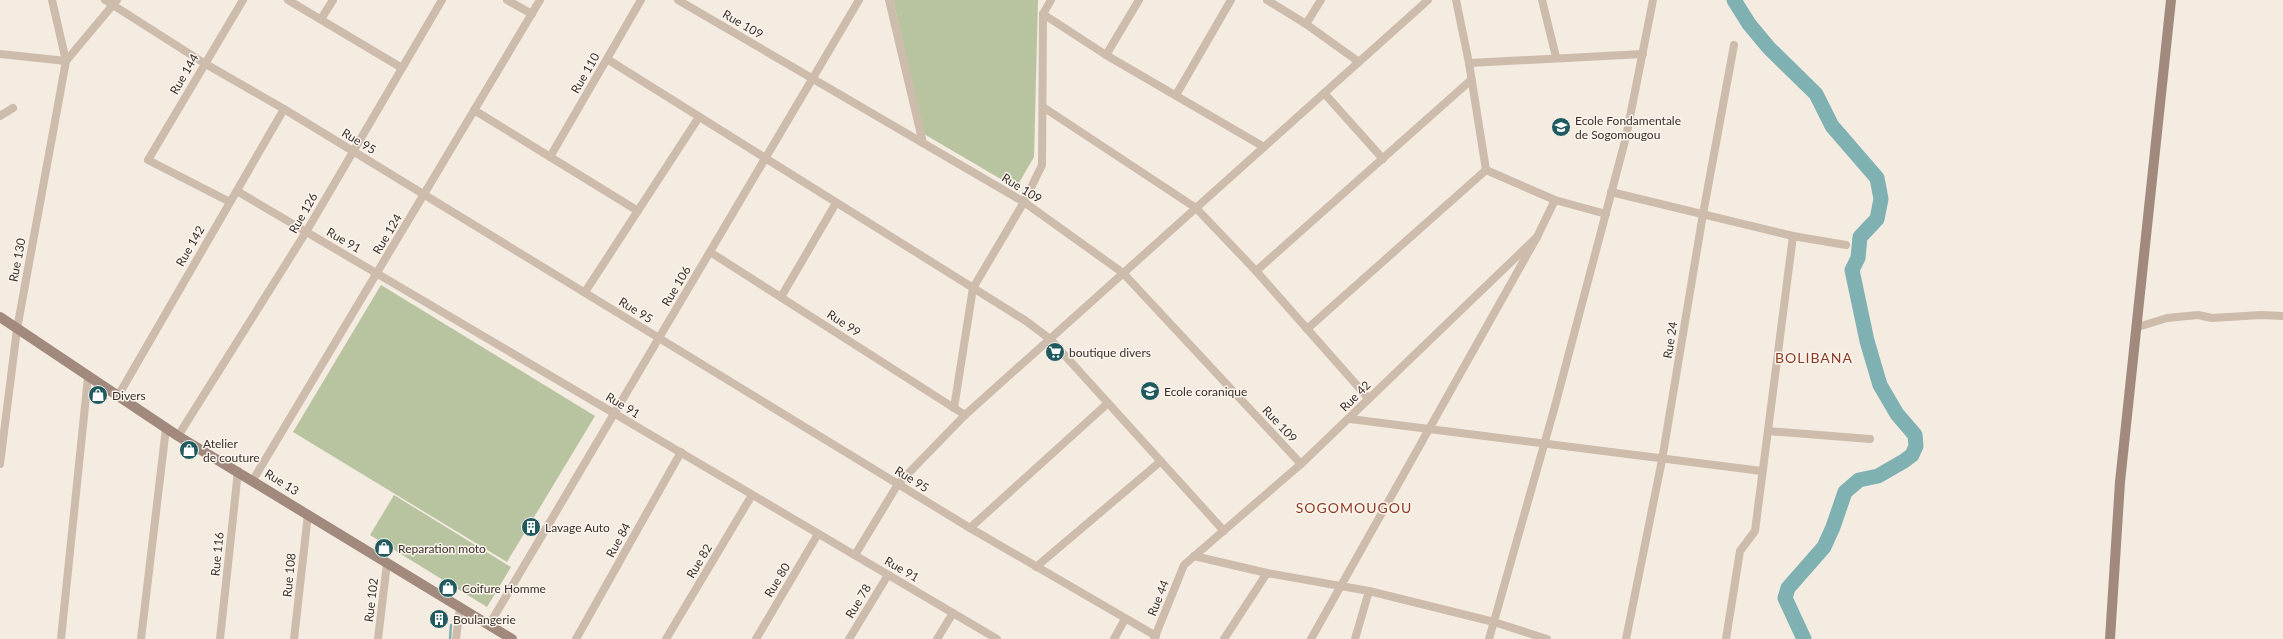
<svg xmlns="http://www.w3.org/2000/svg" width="2283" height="639" viewBox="0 0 2283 639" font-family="Lato,sans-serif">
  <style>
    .green { fill: #b8c4a0 }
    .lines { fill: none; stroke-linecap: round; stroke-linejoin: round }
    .stream { stroke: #7fb0b2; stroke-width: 2.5 }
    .river { stroke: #7fb0b2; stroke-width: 15 }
    .street { stroke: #cdbbac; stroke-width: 8 }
    .secondary { stroke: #a18a7d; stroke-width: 10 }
    .labels { text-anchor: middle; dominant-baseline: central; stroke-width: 3; stroke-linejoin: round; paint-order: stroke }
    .street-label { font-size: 12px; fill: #3b302b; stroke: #fbf5ee }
    .poi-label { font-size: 12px; fill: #3b302b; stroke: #fbf5ee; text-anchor: start }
    .quarter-label { font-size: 14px; letter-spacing: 1px; fill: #8c3b22; stroke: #fbf5ee }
  </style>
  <rect width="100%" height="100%" fill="#f4ebe1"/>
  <!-- green -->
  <g class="green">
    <polygon points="893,0 1038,0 1034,157 1016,188 924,134"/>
    <polygon points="381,285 595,416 507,562 293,432"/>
    <polygon points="394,495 511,567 487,607 370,535"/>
  </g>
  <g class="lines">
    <!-- stream -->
    <polyline class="stream" points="450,639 451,625"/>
    <!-- river -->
    <polyline class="river" points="1734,0 1749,24 1769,48 1816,94 1832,126 1877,178 1881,199 1877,219 1860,237 1858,258 1852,270 1867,341 1880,385 1897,414 1915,435 1916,446 1912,455 1904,461 1878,476 1859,480 1845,492 1833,527 1824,547 1788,588 1785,598 1804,639"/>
    <!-- street -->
    <g class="street">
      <polyline points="105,0 204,63 284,109 970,528 1156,636"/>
      <polyline points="288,0 402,68"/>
      <polyline points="507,0 532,14"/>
      <polyline points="678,0 1024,202 1123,273 1301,464"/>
      <polyline points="889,0 923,143"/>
      <polyline points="1267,0 1306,24 1359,62"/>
      <polyline points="1456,0 1469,63 1486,170"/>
      <polyline points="1542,0 1556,57"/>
      <polyline points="1043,14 1106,55 1264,147"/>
      <polyline points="321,19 333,0"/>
      <polyline points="1306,24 1321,0"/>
      <polyline points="0,54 66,61"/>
      <polyline points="1106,55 1139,0"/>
      <polyline points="607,59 1026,321 1050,339 1224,531"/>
      <polyline points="66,61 117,0"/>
      <polyline points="1469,63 1643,54"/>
      <polyline points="1324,93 1383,159"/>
      <polyline points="1176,95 1231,0"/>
      <polyline points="1043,107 1196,208 1256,271 1369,399"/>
      <polyline points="474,110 638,211"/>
      <polyline points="0,116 13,108"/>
      <polyline points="550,157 641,0"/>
      <polyline points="1486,170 1555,200 1606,214"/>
      <polyline points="237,191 997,639"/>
      <polyline points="1611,192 1793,236 1846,245"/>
      <polyline points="230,202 148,160 243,0"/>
      <polyline points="710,252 965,415"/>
      <polyline points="1256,271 1471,80"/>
      <polyline points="585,292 699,117"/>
      <polyline points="781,297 836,203"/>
      <polyline points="2138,327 2167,318 2198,315 2212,318 2261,315 2283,316"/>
      <polyline points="1307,329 1486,170"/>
      <polyline points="118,396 284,109"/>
      <polyline points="954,408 973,288 1024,202 1042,165 1043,14 1051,0"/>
      <polyline points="1350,419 1762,471"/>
      <polyline points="1768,431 1870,439"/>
      <polyline points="178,436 306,232 442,0"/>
      <polyline points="0,464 17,329 66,61 52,0"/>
      <polyline points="253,480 540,0"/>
      <polyline points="970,528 1108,403"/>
      <polyline points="855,555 898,484 965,415 1428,0"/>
      <polyline points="1194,556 1267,573 1369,591 1494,622 1547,639"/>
      <polyline points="1036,567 1161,461"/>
      <polyline points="489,625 859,0"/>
      <polyline points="61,639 88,377"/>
      <polyline points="141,639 166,428"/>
      <polyline points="220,639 238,471"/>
      <polyline points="294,639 308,514"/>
      <polyline points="378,639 387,563"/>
      <polyline points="456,639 460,607"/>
      <polyline points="576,639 681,452"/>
      <polyline points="666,639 752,495"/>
      <polyline points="756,639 818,534"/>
      <polyline points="849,639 888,575"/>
      <polyline points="937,639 953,613"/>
      <polyline points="1114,639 1125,619"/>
      <polyline points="1154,639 1184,565 1301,464 1537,237"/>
      <polyline points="1224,639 1267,573"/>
      <polyline points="1311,639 1537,237 1555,200"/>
      <polyline points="1355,639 1369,591"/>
      <polyline points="1489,639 1555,406 1626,137 1653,0"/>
      <polyline points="1626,639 1662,460 1703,214 1734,45"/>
      <polyline points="1726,639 1740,551 1755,531 1793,236"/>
    </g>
    <!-- secondary -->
    <g class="secondary">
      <polyline points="0,317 178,436 512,639"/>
      <polyline points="2110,639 2120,482 2171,0"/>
    </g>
  </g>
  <!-- icons -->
  <defs>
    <symbol id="school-disc" viewBox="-11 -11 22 22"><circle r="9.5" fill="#1f5a5e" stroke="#fbf5ee"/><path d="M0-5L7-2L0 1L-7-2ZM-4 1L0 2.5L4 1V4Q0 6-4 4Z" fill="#fff"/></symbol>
    <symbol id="supermarket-disc" viewBox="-11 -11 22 22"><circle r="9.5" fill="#1f5a5e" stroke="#fbf5ee"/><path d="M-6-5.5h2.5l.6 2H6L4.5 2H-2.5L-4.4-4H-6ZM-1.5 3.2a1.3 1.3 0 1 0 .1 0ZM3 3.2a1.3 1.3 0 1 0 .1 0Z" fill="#fff"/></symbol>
    <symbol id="shop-disc" viewBox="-11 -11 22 22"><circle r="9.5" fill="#1f5a5e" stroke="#fbf5ee"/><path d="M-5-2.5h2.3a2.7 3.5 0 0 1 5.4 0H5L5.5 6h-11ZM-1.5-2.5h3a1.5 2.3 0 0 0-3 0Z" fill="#fff"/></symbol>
    <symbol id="building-disc" viewBox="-11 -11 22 22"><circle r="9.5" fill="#1f5a5e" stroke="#fbf5ee"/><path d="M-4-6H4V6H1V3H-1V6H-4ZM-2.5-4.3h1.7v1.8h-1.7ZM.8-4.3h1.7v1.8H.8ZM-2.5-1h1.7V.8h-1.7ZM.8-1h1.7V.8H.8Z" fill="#fff"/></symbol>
  </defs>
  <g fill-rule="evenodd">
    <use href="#school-disc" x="1550" y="116" width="22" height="22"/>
    <use href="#supermarket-disc" x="1044" y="341" width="22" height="22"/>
    <use href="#school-disc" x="1139" y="380" width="22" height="22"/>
    <use href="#shop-disc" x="87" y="384" width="22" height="22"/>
    <use href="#shop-disc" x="178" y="439" width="22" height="22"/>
    <use href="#building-disc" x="520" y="516" width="22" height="22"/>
    <use href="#shop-disc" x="373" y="537" width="22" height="22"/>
    <use href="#shop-disc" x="437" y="577" width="22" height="22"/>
    <use href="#building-disc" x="428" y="608" width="22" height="22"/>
  </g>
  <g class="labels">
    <!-- street labels -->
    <g class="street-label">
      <text transform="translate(743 24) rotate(30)">Rue 109</text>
      <text transform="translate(585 73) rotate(-60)">Rue 110</text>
      <text transform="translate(184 74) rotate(-60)">Rue 144</text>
      <text transform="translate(359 141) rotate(31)">Rue 95</text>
      <text transform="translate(1022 188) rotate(32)">Rue 109</text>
      <text transform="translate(303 213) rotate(-60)">Rue 126</text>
      <text transform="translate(387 234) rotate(-59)">Rue 124</text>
      <text transform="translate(344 240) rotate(30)">Rue 91</text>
      <text transform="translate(190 246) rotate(-60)">Rue 142</text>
      <text transform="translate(17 260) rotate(-79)">Rue 130</text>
      <text transform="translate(676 286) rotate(-59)">Rue 106</text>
      <text transform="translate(636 310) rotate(32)">Rue 95</text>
      <text transform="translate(844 323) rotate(33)">Rue 99</text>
      <text transform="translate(1670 340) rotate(-81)">Rue 24</text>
      <text transform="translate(1355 396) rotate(-45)">Rue 42</text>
      <text transform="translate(623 405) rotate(31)">Rue 91</text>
      <text transform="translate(1280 424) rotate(47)">Rue 109</text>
      <text transform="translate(912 479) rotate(32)">Rue 95</text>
      <text transform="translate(282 482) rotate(32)">Rue 13</text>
      <text transform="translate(618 540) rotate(-61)">Rue 84</text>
      <text transform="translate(217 554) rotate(-84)">Rue 116</text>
      <text transform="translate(699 561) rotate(-59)">Rue 82</text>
      <text transform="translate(902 569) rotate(30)">Rue 91</text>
      <text transform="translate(289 575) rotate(-84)">Rue 108</text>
      <text transform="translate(777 580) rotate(-59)">Rue 80</text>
      <text transform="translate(1158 598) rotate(-68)">Rue 44</text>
      <text transform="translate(371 600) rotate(-83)">Rue 102</text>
      <text transform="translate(858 601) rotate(-59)">Rue 78</text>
    </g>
    <!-- poi labels -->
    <g class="poi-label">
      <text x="1575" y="120">Ecole Fondamentale<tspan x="1575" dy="14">de Sogomougou</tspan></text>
      <text x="1069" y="352">boutique divers</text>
      <text x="1164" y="391">Ecole coranique</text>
      <text x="112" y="395">Divers</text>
      <text x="203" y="443">Atelier<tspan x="203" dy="14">de couture</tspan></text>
      <text x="545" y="527">Lavage Auto</text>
      <text x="398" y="548">Reparation moto</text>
      <text x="462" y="588">Coifure Homme</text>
      <text x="453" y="619">Boulangerie</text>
    </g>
    <!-- quarter labels -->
    <g class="quarter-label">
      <text x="1814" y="357">BOLIBANA</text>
      <text x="1354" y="507">SOGOMOUGOU</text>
    </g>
  </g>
</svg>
